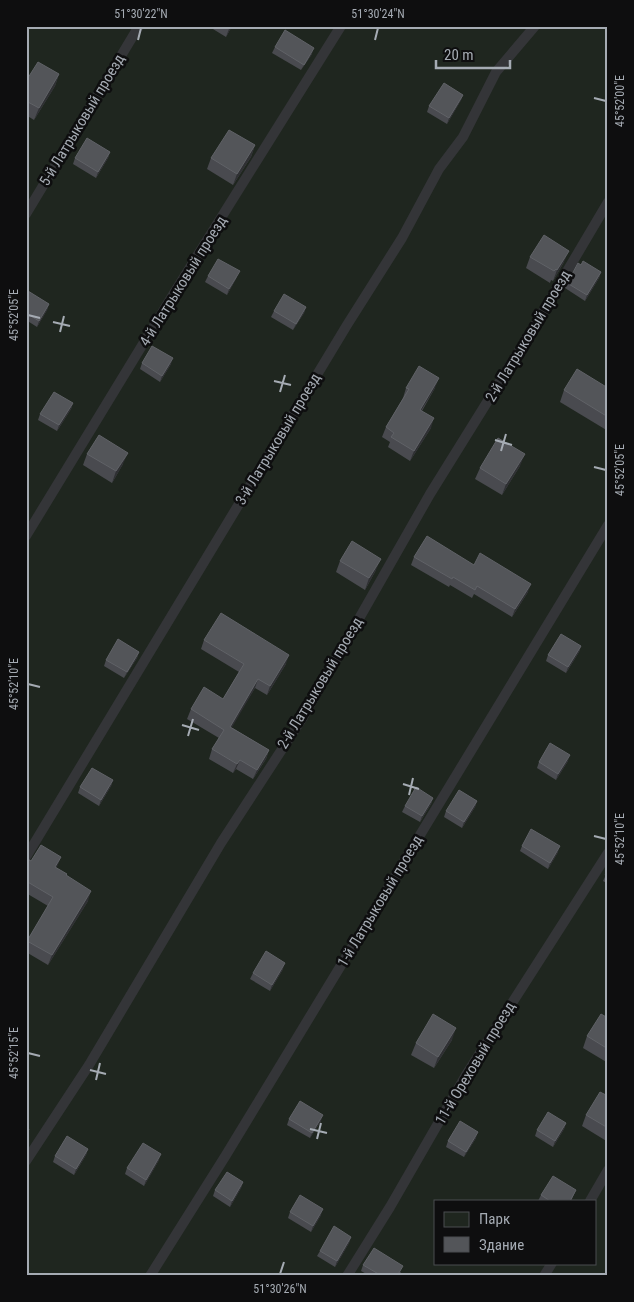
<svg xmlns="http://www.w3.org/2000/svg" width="634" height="1302" viewBox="0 0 634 1302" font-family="'Roboto Condensed',sans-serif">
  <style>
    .green { fill: #1f261f; fill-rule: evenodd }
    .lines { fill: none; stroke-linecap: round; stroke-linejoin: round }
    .lane { stroke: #343538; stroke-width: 10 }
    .wall { fill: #494a4f }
    .shaded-wall { fill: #2f3033 }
    .building { fill: #535559; stroke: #606267 }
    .ticks { fill: none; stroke: #a5abb3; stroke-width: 2 }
    .labels { text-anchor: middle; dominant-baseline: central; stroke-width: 5; stroke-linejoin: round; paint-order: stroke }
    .street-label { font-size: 15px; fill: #a5abb3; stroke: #0e0e0f }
    .neatline { fill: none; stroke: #a5abb3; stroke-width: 2 }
    .ticks-label { font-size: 12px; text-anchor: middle; fill: #a5abb3 }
  </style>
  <rect width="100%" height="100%" fill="#121314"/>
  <!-- green -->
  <path class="green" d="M26,26H608V1276H26ZM435,1201H595V1263H435Z"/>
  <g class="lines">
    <!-- lane -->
    <g class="lane">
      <polyline points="26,214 139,26"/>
      <polyline points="26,536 174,293 341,26"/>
      <polyline points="26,857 347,325 402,238 439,169 463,137 496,72 535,26"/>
      <polyline points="26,1161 89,1065 221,843 303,717 430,494 540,317 608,202"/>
      <polyline points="590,1201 608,1170"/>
      <polyline points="150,1276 226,1155 608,525"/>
      <polyline points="347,1276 390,1207 466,1075 608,853"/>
      <polyline points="544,1276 552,1263"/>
    </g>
  </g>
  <!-- wall -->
  <g class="wall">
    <polygon points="208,26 232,26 226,37"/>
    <polygon points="275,47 312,54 301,70 272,53"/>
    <polygon points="59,74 55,86 34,120 26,115 26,81"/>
    <polygon points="463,95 461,100 447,124 427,112 429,106"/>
    <polygon points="255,145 251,157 233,185 207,169 211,158"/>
    <polygon points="110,152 108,158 96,178 73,164 75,158"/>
    <polygon points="530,257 564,262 553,281 551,280 550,283 526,268"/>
    <polygon points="581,265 601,272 599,278 585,301 565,288 567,283"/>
    <polygon points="208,276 237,277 227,295 205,282"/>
    <polygon points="26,294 49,304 47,310 37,327 26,320"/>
    <polygon points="306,307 304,313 293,330 271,317 274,311"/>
    <polygon points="142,363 171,364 160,382 140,369"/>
    <polygon points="406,388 435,388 422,411 431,428 410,461 388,447 390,442 382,437 386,427 403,398"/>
    <polygon points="608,388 608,431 560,402 564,390"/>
    <polygon points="73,403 71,409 57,431 38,420 40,414"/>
    <polygon points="87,454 123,464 112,483 83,465"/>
    <polygon points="520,466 502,495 475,479 480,468"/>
    <polygon points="414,557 474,565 528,592 512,617 474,594 472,598 450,585 449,587 411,565"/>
    <polygon points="340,561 376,570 365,590 336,572"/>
    <polygon points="204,640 286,664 267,695 255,688 231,727 269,750 266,759 253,779 236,769 233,773 209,759 212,749 219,738 187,719 191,709 223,699 239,672 201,649"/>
    <polygon points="581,646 579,652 566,673 546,661 548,655"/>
    <polygon points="139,652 137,658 124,678 104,666 106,660"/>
    <polygon points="568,761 556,780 537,768 539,762"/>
    <polygon points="113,780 111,786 99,806 78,793 80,787"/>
    <polygon points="433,798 431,804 420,822 402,812 405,806"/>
    <polygon points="477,801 475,807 462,828 444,817 446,811"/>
    <polygon points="522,846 558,852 548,869 520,851"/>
    <polygon points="26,858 31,861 57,868 66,875 88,901 48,965 26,952 26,943 27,941 48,906 26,893"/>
    <polygon points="608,871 608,884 603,881"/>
    <polygon points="283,969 270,991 250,979 253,973"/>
    <polygon points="608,1018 608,1063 583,1048 587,1036"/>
    <polygon points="452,1040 434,1068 411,1055 416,1043"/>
    <polygon points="608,1096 608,1142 582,1126 586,1115"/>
    <polygon points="289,1119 321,1121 310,1138 287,1125"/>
    <polygon points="566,1123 564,1129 553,1147 535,1136 537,1130"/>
    <polygon points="476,1138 464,1157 446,1147 448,1141"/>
    <polygon points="88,1149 86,1155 74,1175 53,1162 55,1156"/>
    <polygon points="159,1160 144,1186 125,1174 127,1168"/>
    <polygon points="243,1182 241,1188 230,1207 213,1196 215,1190"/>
    <polygon points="576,1190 571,1201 538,1201 541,1195"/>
    <polygon points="290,1212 321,1215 311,1232 288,1218"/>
    <polygon points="351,1237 349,1243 335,1267 317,1256 320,1251"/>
    <polygon points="363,1265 401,1272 399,1276 370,1276 361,1271"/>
  </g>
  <!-- shaded-wall -->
  <g class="shaded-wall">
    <polygon points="230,26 232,26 226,37"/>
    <polygon points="314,48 312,54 301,70 304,65"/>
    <polygon points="59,74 55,86 34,120 39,108"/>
    <polygon points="463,95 461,100 447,124 449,118"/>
    <polygon points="255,145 251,157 233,185 237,174"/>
    <polygon points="110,152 108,158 96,178 98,172"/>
    <polygon points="569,251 564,262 553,281 557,270"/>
    <polygon points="240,271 237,277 227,295 229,289"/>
    <polygon points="601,272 599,278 585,301 587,295"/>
    <polygon points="49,304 47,310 37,327 39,321"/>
    <polygon points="306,307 304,313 293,330 296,324"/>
    <polygon points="173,358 171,364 160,382 162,376"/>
    <polygon points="439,378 435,388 416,419 420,410"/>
    <polygon points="73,403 71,409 57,431 59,425"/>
    <polygon points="434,418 431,428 410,461 414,451"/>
    <polygon points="128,453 123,464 112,483 116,471"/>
    <polygon points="525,454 520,466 502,495 506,484"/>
    <polygon points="381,559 376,570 365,590 369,578"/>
    <polygon points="531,584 528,592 512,617 515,609"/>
    <polygon points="581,646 579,652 566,673 568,667"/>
    <polygon points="139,652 137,658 124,678 127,672"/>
    <polygon points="289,655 286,664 267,695 270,686"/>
    <polygon points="258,679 255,688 227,736 230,727"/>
    <polygon points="269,750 266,759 253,779 257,770"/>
    <polygon points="570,755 568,761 556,780 558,774"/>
    <polygon points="240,760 236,769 233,773 237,764"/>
    <polygon points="113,780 111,786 99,806 101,800"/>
    <polygon points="433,798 431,804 420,822 422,816"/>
    <polygon points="477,801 475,807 462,828 464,822"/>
    <polygon points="560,846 558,852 548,869 550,863"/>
    <polygon points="61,857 57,867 51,877 55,867"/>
    <polygon points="91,891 88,901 48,965 52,955"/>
    <polygon points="285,963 283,969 270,991 272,985"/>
    <polygon points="456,1028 452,1040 434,1068 438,1057"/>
    <polygon points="323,1115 321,1121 310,1138 312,1133"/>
    <polygon points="566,1123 564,1129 553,1147 555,1141"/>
    <polygon points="478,1132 476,1138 464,1157 466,1152"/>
    <polygon points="88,1149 86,1155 74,1175 76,1169"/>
    <polygon points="161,1154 159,1160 144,1186 146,1180"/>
    <polygon points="243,1182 241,1188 230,1207 232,1201"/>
    <polygon points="323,1209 321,1215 311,1232 313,1226"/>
    <polygon points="351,1237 349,1243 335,1267 337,1261"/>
  </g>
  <!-- building -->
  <g class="building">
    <polygon points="285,30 314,48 304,65 275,47"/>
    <polygon points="38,62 59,74 39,108 26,101 26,81"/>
    <polygon points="444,83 463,95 449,118 429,106"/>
    <polygon points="229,130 255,145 237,174 211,158"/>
    <polygon points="87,138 110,152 98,172 75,158"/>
    <polygon points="544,235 569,251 557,270 556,269 554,271 530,257"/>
    <polygon points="218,259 240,271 229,289 208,276"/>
    <polygon points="583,261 601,272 587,295 567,283 578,263 581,265"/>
    <polygon points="28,291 49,304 39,321 26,313 26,294"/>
    <polygon points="284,294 306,307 296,324 274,311"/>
    <polygon points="152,346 173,358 162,376 142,363"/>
    <polygon points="419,366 439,378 420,410 434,418 414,451 391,437 394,433 386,427 409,389 406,388"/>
    <polygon points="577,369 608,388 608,417 564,390"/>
    <polygon points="54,392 73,403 59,425 40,414"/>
    <polygon points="99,435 128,453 116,471 87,454"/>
    <polygon points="498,438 525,454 506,484 480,468"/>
    <polygon points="427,536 474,565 480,553 531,584 515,609 477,586 475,590 453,577 452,579 414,557"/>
    <polygon points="352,541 381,559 369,578 340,561"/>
    <polygon points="221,613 289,655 270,686 258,679 230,727 269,750 257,770 240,760 237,764 212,749 224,730 191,709 204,687 223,699 244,664 204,640"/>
    <polygon points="561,634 581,646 568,667 548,655"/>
    <polygon points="118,639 139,652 127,672 106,660"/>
    <polygon points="550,743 570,755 558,774 539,762"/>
    <polygon points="92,768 113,780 101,800 80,787"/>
    <polygon points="416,787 433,798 422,816 405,806"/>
    <polygon points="459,790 477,801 464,822 446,811"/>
    <polygon points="531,829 560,846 550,863 522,846"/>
    <polygon points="41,845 61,857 55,867 67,874 66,875 91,891 52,955 27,941 53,897 26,881 26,858 31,861"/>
    <polygon points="608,871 608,877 605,875"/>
    <polygon points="266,951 285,963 272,985 253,973"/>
    <polygon points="433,1014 456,1028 438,1057 416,1043"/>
    <polygon points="601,1014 608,1018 608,1049 587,1036"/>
    <polygon points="600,1092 608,1096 608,1128 586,1115"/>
    <polygon points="300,1101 323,1115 312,1133 289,1119"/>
    <polygon points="548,1112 566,1123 555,1141 537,1130"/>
    <polygon points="460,1121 478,1132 466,1152 448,1141"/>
    <polygon points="26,1128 29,1129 26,1135"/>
    <polygon points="67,1136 88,1149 76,1169 55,1156"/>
    <polygon points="143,1143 161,1154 146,1180 127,1168"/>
    <polygon points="227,1172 243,1182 232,1201 215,1190"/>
    <polygon points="553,1176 576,1190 570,1201 550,1201 541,1195"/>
    <polygon points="300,1195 323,1209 313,1226 290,1212"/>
    <polygon points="334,1226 351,1237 337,1261 320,1251"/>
    <polygon points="374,1248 403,1266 397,1276 382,1276 363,1265"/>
  </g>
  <!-- ticks -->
  <path class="ticks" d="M138,40L141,28M375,40L378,28M594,98L606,101M28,315L40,318M53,322L70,326M60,332L64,316M274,381L291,385M280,392L285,375M495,440L512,445M501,451L506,434M594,467L606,470M28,684L40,687M182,725L199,730M188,736L193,719M403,784L419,789M409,795L413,778M594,836L606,839M28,1053L40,1056M90,1070L106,1074M96,1080L100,1063M310,1129L327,1133M317,1139L321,1123M280,1274L284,1262"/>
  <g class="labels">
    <!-- street labels -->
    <g class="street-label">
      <text transform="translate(82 120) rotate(-59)">5-й Латрыковый проезд</text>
      <text transform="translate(183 281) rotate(-58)">4-й Латрыковый проезд</text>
      <text transform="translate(528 336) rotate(-59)">2-й Латрыковый проезд</text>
      <text transform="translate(278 439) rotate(-59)">3-й Латрыковый проезд</text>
      <text transform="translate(320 683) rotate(-59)">2-й Латрыковый проезд</text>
      <text transform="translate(380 901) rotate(-59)">1-й Латрыковый проезд</text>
      <text transform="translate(475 1063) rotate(-59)">11-й Ореховый проезд</text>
    </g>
  </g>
  <!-- border -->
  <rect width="634" height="1302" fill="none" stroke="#0e0e0f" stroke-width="55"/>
  <!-- legend -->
  <rect x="434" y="1200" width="162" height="65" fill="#0e0e0f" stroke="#4a4d51"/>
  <rect x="444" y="1212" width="25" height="15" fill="#1f261f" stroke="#4a4d51"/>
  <text x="479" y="1224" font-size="15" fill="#a5abb3">Парк</text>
  <rect x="444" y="1237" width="25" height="15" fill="#535559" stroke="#4a4d51"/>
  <text x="479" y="1250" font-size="15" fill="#a5abb3">Здание</text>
  <!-- scale -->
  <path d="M436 60v8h74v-8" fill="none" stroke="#a5abb3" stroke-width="2.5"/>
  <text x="444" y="60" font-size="15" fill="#a5abb3" stroke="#0e0e0f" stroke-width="4" paint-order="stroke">20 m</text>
  <rect x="28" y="28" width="578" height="1246" class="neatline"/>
  <g class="ticks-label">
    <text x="141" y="18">51°30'22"N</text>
    <text x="378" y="18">51°30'24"N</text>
    <text transform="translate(620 101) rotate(-90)" y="4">45°52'00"E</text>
    <text transform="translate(14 315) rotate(-90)" y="4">45°52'05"E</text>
    <text transform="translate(620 470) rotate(-90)" y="4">45°52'05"E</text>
    <text transform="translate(14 684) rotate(-90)" y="4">45°52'10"E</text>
    <text transform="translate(620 839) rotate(-90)" y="4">45°52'10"E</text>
    <text transform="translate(14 1053) rotate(-90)" y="4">45°52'15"E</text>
    <text x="280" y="1293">51°30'26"N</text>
  </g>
</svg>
